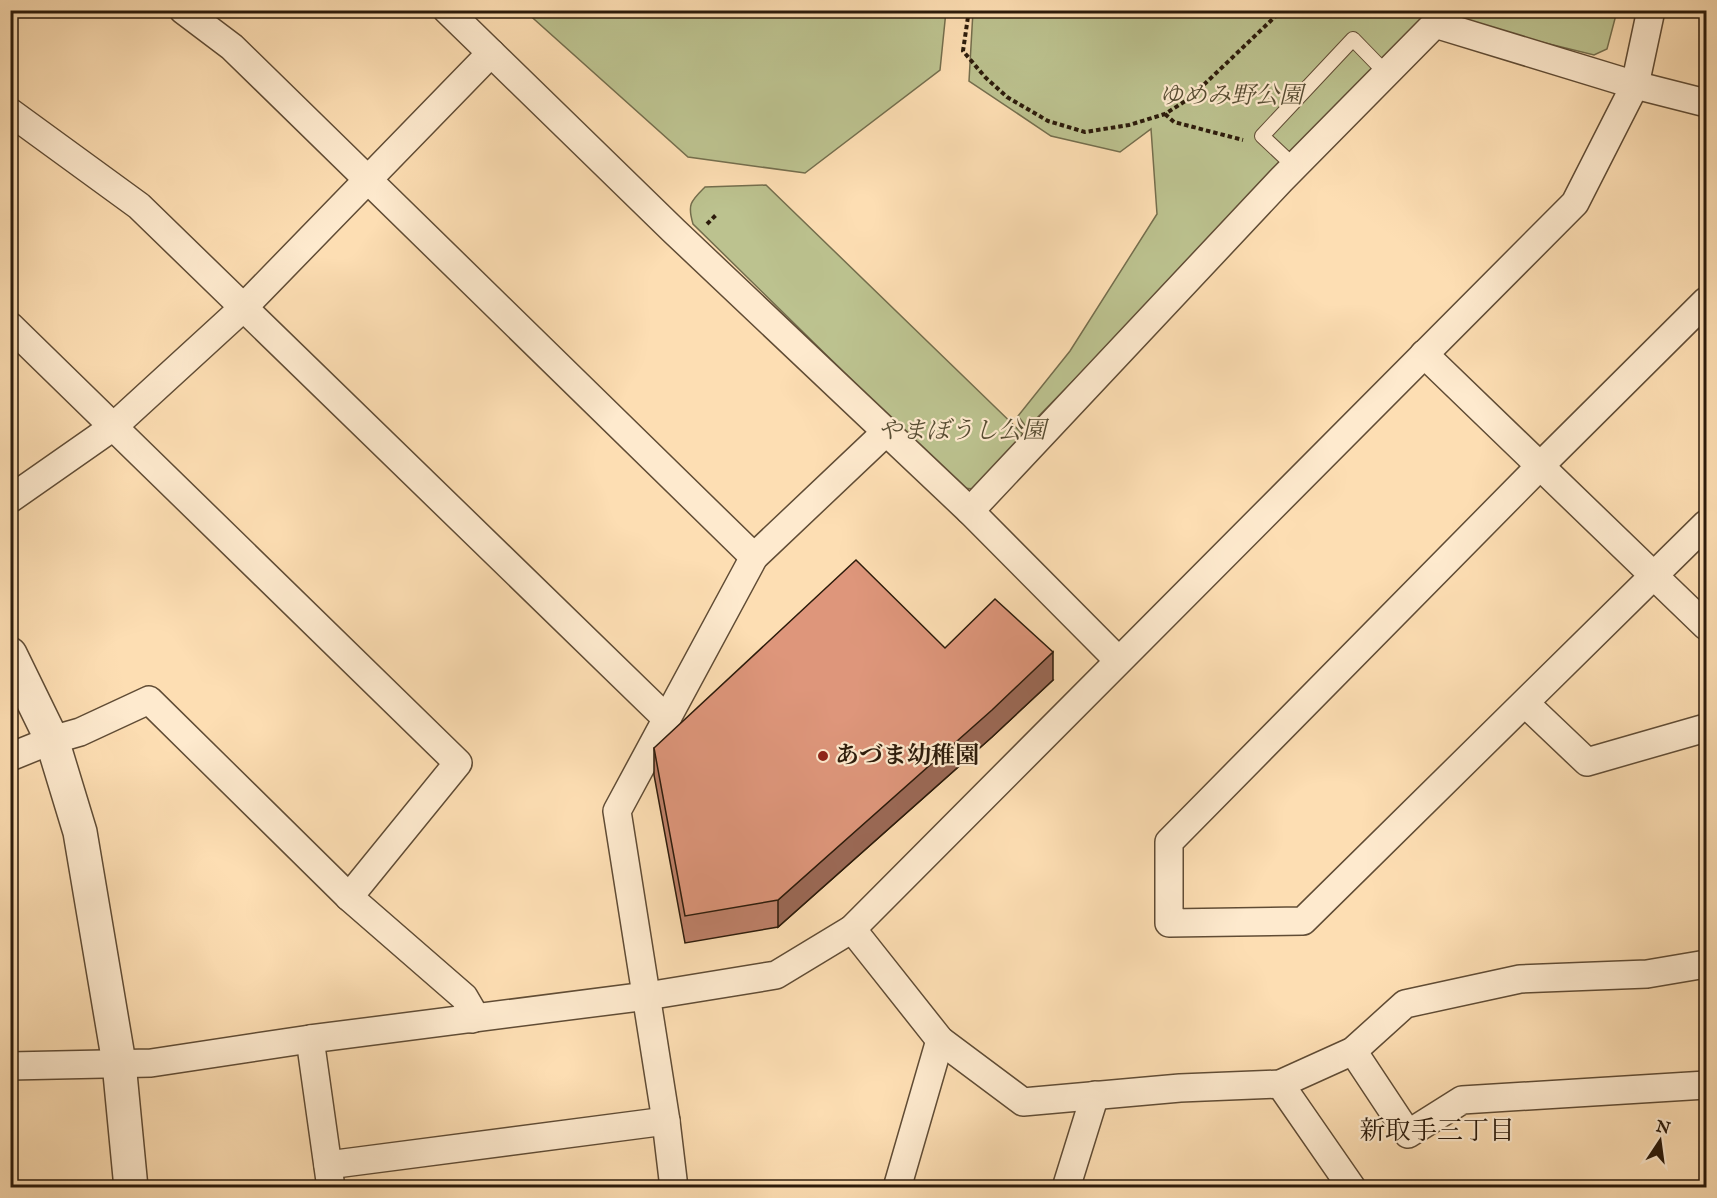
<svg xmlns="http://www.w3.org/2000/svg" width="1717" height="1198" viewBox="0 0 1717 1198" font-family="'IM FELL English','Noto Serif JP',serif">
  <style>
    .green { fill: #bcc28f; stroke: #746e4d; stroke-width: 1.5 }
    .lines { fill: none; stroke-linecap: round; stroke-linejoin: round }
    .service-casing { stroke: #604c35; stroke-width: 16 }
    .minor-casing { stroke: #604c35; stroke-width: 30 }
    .tertiary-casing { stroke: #604c35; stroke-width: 36 }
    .path { stroke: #2c1b0b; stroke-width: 4; stroke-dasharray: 4.5 3; stroke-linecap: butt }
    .service { stroke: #feeace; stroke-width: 14 }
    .minor { stroke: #feeace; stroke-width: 27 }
    .tertiary { stroke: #feeace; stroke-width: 33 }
    .wall { fill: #bf816a; stroke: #2c1b0b; stroke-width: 1.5 }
    .shaded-wall { fill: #9b6956; stroke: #2c1b0b; stroke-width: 1.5 }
    .building { fill: #de967b; stroke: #2c1b0b; stroke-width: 1.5 }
    .poi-dot { fill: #8f2418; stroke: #feeace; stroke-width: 2 }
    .labels { text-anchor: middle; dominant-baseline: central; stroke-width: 4.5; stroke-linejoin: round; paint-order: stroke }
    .park-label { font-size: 24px; font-style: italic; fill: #574d33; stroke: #feeace }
    .poi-label { font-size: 24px; font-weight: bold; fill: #2c1b0b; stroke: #feeace; text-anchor: start }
    .neighbourhood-label { font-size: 26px; fill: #2c1b0b; stroke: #feeace }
  </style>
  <rect width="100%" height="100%" fill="#fddeb3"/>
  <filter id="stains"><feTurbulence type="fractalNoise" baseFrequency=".00333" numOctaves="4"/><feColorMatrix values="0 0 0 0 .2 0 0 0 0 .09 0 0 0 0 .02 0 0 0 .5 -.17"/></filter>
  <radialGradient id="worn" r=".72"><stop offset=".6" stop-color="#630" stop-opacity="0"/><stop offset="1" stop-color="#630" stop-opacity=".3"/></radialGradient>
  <!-- green -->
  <g class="green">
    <polygon points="525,11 946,11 940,70 805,173 688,157"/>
    <polygon points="973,11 1617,11 1607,49 1594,55 1431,15 1027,428 1018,416 1070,351 1157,214 1151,129 1120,152 1051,136 969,81"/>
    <path d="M766,185L1027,438L975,489L962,488L693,224C687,204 691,201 705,187Z"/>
  </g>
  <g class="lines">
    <defs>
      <polyline id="service" points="1295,167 1262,136 1353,39 1386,73"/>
      <g id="minor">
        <polyline points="183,10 232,47 754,557"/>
        <polyline points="447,10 674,231 970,511 1118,660"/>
        <polyline points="10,112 139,206 667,719"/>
        <polyline points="1706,301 1540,466 1169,842 1169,923 1303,921 1706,524"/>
        <polyline points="10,326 458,763 349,897"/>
        <polyline points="1424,354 1706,626"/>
        <polyline points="10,499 113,427 243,308 491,53"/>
        <polyline points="970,511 1281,180 1435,24 1635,85 1706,103"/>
        <polyline points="1525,703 1587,762 1702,729 1706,730"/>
        <polyline points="10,757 52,740 80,732 149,700 349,897 464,997 471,1009 472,1019"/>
        <polyline points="852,929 940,1040 1023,1102 1180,1088 1280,1084 1353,1051 1405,1004 1520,979 1647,974 1706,964"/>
        <polyline points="310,1039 331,1188"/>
        <polyline points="1353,1051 1408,1134 1462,1100 1706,1085"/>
        <polyline points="10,1066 151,1063 310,1039 647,996 776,975 852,929 1575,203 1635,85 1651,10"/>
        <polyline points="1280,1084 1352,1188"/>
        <polyline points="328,1165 666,1121"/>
        <polyline points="674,1188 666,1121 617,811 754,557 886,432"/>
        <polyline points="897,1188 940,1040"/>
        <polyline points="1066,1188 1095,1095"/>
      </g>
      <polyline id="tertiary" points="10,654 52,740 80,832 119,1063 131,1188"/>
    </defs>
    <!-- service casing -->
    <use href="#service" class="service-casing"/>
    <!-- minor casing -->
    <use href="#minor" class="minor-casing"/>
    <!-- tertiary casing -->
    <use href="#tertiary" class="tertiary-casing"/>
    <!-- path -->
    <g class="path">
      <polyline points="969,10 963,51 985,77 1007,97 1048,121 1085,132 1129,125 1165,114 1190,98 1282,10"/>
      <polyline points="1165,114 1174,122 1243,140"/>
      <polyline points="707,224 716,215"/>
    </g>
    <!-- service -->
    <use href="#service" class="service"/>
    <!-- minor -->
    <use href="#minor" class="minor"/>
    <!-- tertiary -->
    <use href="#tertiary" class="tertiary"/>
  </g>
  <!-- wall -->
  <polygon class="wall" points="945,648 1053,680 992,737 778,927 685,943 654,775 654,748"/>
  <!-- shaded-wall -->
  <polygon class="shaded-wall" points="1053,652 1053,680 992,737 778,927 778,900"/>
  <!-- building -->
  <polygon class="building" points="856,560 945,648 995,599 1053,652 992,710 778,900 685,916 654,748"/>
  <!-- markers -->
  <circle class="poi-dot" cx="823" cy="756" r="6"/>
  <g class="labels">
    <!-- park labels -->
    <g class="park-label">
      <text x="1231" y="96">ゆめみ野公園</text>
      <text x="962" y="431">やまぼうし公園</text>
    </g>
    <!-- poi labels -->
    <g class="poi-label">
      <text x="835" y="756">あづま幼稚園</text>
    </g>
    <!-- neighbourhood labels -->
    <g class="neighbourhood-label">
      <text x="1437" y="1131">新取手三丁目</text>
    </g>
  </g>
  <!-- margin -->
  <rect width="1717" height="1198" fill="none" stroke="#fddeb3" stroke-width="36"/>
  <rect x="12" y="12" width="1693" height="1174" fill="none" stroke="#2c1b0b" stroke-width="3"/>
  <rect x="18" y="18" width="1681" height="1162" fill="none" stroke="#2c1b0b" stroke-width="1.5"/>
  <!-- north arrow -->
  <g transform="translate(1660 1141) rotate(13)" stroke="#feeace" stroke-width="4.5" paint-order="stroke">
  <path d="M0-4.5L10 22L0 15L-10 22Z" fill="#2c1b0b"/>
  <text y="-9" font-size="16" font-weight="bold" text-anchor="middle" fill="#2c1b0b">N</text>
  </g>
  <rect width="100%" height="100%" filter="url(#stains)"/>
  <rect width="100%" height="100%" fill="url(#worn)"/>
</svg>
